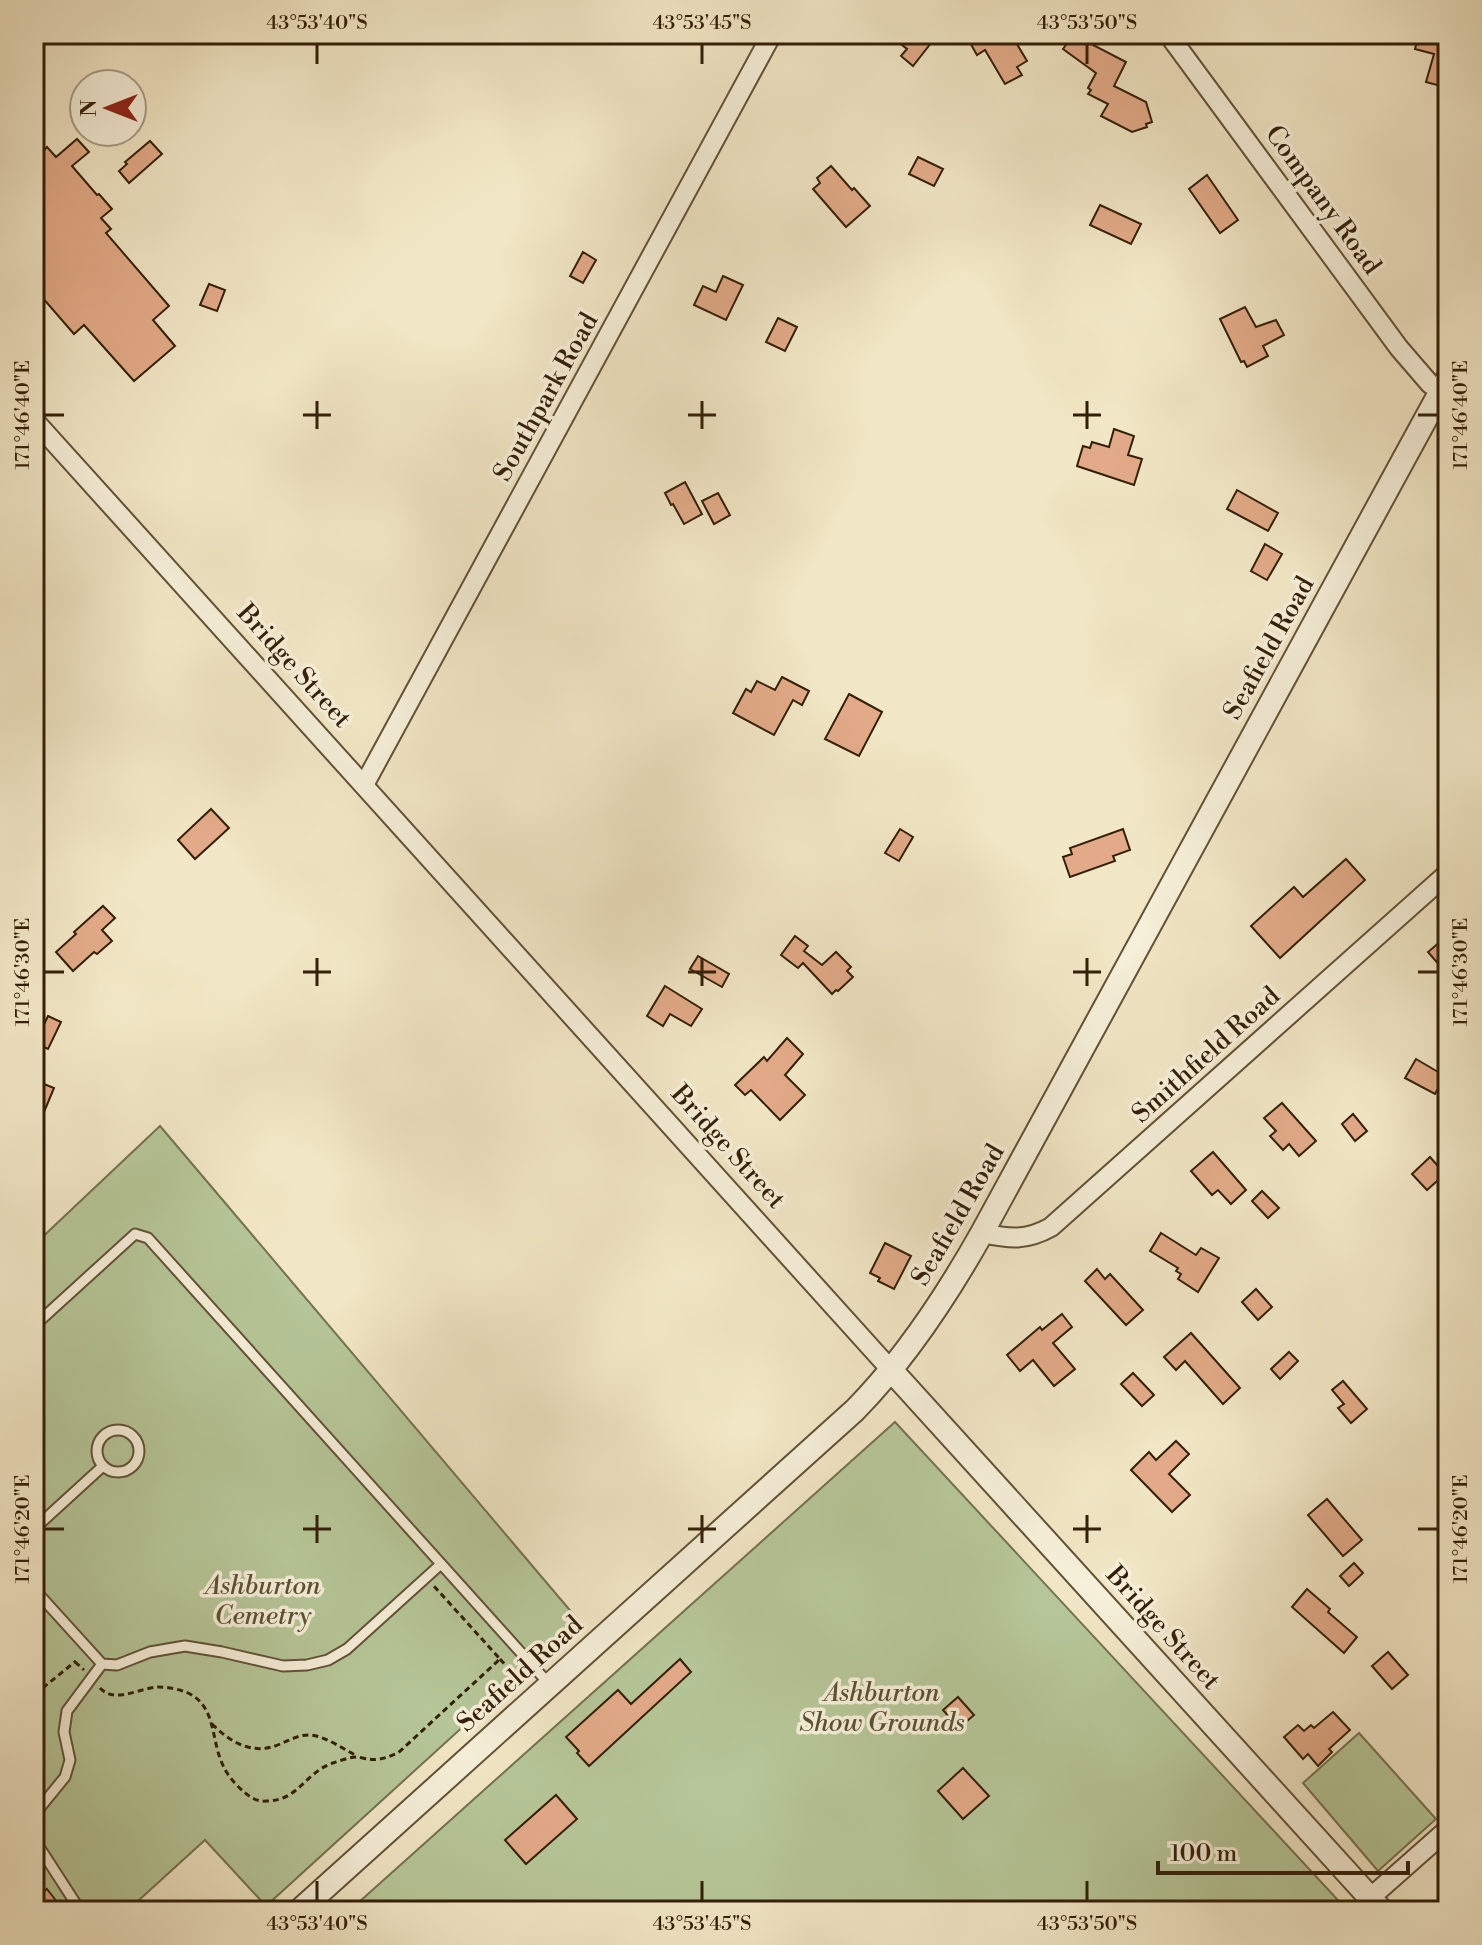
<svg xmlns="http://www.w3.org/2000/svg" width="1482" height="1945" viewBox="0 0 1482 1945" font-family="'Libre Bodoni',serif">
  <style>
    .green { fill: #b6c698; stroke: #747250; stroke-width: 2 }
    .building { fill: #e2aa88; stroke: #331f08; stroke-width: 2 }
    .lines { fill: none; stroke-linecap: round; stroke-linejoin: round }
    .service-casing { stroke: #625137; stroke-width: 13 }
    .minor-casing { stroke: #625137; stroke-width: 22 }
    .tertiary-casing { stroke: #625137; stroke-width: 26 }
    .path { stroke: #331f08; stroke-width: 3; stroke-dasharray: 6 4; stroke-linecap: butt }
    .service { stroke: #f6efd9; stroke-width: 9 }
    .minor { stroke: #f6efd9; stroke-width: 18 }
    .tertiary { stroke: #f6efd9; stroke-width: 22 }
    .ticks { fill: none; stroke: #331f08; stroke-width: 3 }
    .labels { text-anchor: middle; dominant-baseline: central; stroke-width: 7; stroke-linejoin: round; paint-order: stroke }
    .street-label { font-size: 26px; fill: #331f08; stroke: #f6efd9 }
    .park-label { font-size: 26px; font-style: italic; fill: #5a5133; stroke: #f6efd9 }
    .neatline { fill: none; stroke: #331f08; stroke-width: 3 }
    .ticks-label { font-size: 20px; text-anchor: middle; fill: #331f08 }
  </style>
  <rect width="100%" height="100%" fill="#f1e6c5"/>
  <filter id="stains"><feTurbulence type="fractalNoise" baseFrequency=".0025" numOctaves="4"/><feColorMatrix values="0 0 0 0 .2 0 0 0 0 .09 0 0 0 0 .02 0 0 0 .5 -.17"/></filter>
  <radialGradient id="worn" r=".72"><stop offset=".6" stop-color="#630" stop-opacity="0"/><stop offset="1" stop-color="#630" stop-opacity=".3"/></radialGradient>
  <!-- green -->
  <g class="green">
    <polygon points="160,1126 579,1621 266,1906 205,1840 127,1911 34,1911 34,1245"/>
    <polygon points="895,1422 1348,1911 349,1911"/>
    <polygon points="1359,1733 1436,1819 1378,1871 1303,1783"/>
  </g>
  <!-- building -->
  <g class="building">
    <polygon points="888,34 938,34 913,66 901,56 907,49"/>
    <polygon points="982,34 1011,34 1027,61 1017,67 1022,75 1005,84 985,50 977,55 969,41"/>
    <polygon points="1074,34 1098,34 1091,44 1126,62 1114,86 1146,102 1152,122 1146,124 1147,127 1132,132 1101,116 1108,104 1088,94 1091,90 1088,88 1096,73 1063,49"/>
    <polygon points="1419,34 1438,34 1448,37 1448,88 1426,82 1434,54 1415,49"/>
    <polygon points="34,139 44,150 47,147 56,157 77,139 89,152 72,166 97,195 99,194 112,209 101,218 111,229 106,233 169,306 153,320 175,346 134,381 84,325 74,334 34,288"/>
    <polygon points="150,141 162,154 129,183 119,171 127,164 125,162"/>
    <polygon points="918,157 943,169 934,186 909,174"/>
    <polygon points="831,166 852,190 854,188 870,206 846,227 813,189 820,183 817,178"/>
    <polygon points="1207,175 1238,220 1220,233 1189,189"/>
    <polygon points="1100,205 1141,224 1131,244 1090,225"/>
    <polygon points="583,252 596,260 583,283 570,276"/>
    <polygon points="723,276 743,285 726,320 694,305 703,286 716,292"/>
    <polygon points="209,284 225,290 217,311 200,305"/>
    <polygon points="1245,307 1256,327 1276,320 1284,335 1263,346 1268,356 1247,367 1244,361 1241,362 1220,319"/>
    <polygon points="778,318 797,327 785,351 766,342"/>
    <polygon points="1114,429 1134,436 1128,455 1142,459 1134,485 1077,466 1083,446 1090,448 1092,442 1109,447"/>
    <polygon points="685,482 702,514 684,524 673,504 671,505 665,493"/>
    <polygon points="1237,490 1278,513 1268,531 1227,509"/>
    <polygon points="718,493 730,515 714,524 702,501"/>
    <polygon points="1265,544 1282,554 1267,580 1251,571"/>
    <polygon points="782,677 809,691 802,705 793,700 774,735 733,713 746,689 751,692 757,681 775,690"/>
    <polygon points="849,694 882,712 859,756 825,739"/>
    <polygon points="211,809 229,828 195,859 178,840"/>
    <polygon points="900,829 913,837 899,861 885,853"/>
    <polygon points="1123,829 1130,850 1113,856 1115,861 1070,877 1063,857 1072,854 1070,848"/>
    <polygon points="1346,859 1365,880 1280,958 1251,926 1294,887 1303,897"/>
    <polygon points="103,906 115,918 102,930 112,941 97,954 94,952 73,971 56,952 76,934 74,932"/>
    <polygon points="1448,935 1448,975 1428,952"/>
    <polygon points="795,936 808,946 804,951 822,965 836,952 851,967 847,971 853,977 838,991 836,990 832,994 803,963 798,968 781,955"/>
    <polygon points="698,956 729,974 722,987 690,969"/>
    <polygon points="665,986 702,1009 691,1026 670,1014 663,1026 647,1016"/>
    <polygon points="48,1016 61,1022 48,1049 35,1043"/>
    <polygon points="787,1038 803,1054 785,1075 805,1095 780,1120 751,1090 745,1095 735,1085 764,1057 767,1061"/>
    <polygon points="1416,1059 1445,1076 1435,1094 1405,1078"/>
    <polygon points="39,1082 54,1088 34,1136 34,1094"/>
    <polygon points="1282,1103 1316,1141 1299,1156 1289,1144 1283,1150 1270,1136 1276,1131 1264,1118"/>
    <polygon points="1353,1114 1367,1131 1355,1141 1342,1124"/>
    <polygon points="1213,1152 1246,1190 1231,1204 1218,1190 1212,1195 1191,1171"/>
    <polygon points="1430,1157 1445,1174 1427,1190 1412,1174"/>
    <polygon points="1262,1191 1279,1208 1268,1218 1252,1201"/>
    <polygon points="1161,1233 1196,1255 1201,1248 1219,1258 1198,1292 1178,1279 1181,1274 1176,1271 1178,1268 1150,1251"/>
    <polygon points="885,1243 911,1256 894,1289 878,1281 880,1278 870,1273"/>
    <polygon points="1097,1269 1105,1279 1110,1274 1143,1310 1126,1325 1085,1281"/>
    <polygon points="1256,1289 1272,1307 1258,1320 1242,1302"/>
    <polygon points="1062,1314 1072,1327 1053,1343 1075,1369 1054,1386 1033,1360 1020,1371 1007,1355 1040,1327 1042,1330"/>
    <polygon points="1191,1333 1240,1388 1223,1404 1185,1361 1176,1370 1164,1357"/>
    <polygon points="1289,1352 1298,1361 1280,1379 1271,1369"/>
    <polygon points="1133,1373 1154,1395 1142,1406 1121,1384"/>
    <polygon points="1343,1381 1367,1409 1351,1423 1338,1408 1344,1404 1332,1390"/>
    <polygon points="1176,1441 1189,1454 1169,1474 1190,1495 1172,1512 1131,1470 1149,1452 1156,1460"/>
    <polygon points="1327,1499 1362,1540 1343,1556 1308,1515"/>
    <polygon points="1354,1563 1363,1573 1349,1586 1340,1576"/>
    <polygon points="1307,1589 1330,1609 1328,1612 1357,1637 1344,1653 1292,1607"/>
    <polygon points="1388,1652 1408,1675 1392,1689 1372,1666"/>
    <polygon points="680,1659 691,1672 589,1766 577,1753 579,1751 566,1737 618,1690 631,1704"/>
    <polygon points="958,1697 974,1715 959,1728 943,1710"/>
    <polygon points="1333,1712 1350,1730 1329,1749 1332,1752 1318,1766 1308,1754 1303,1759 1284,1737 1298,1725 1304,1731 1311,1725 1314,1728"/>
    <polygon points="963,1768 989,1796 963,1819 938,1791"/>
    <polygon points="556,1795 577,1819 526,1864 505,1840"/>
    <polygon points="47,1889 64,1911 34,1911 34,1899"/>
  </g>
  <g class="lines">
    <defs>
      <g id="service">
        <polyline points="34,1326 135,1234 148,1238 550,1685"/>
        <circle cx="118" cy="1451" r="21"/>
        <polyline points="34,1529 103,1466"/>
        <polyline points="34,1589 102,1664 117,1665 150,1652 185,1646 222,1652 283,1666 307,1665 328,1660 347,1649 441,1564"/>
        <polyline points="34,1815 65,1777 70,1760 64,1732 67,1711 102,1664"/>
        <polyline points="34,1839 76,1904 79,1911"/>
      </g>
      <g id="minor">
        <polyline points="1168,34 1399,348 1430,384 1442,390"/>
        <polyline points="34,420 891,1370"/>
        <polyline points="364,785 772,34"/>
        <path d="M982,1233C1010,1239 1026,1241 1051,1227L1448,873"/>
        <polyline points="1370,1898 1448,1829"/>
      </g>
      <g id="tertiary">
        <polyline points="891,1370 1382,1911"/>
        <path d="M299,1911L855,1410C906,1358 946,1297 982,1233L1448,378"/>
      </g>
    </defs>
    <!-- service casing -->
    <use href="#service" class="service-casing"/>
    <!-- minor casing -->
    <use href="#minor" class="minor-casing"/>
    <!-- tertiary casing -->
    <use href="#tertiary" class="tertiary-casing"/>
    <!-- path -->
    <g class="path">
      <polyline points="500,1659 522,1683"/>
      <polyline points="75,1662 84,1670"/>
      <path d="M100,1688C115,1704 139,1688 158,1687C168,1687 179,1689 188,1693C216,1706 211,1739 222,1763C226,1774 235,1784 244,1792C250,1797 257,1802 266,1801C299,1801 304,1773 333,1763C340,1761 349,1757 357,1757C360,1757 365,1759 368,1759C379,1761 388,1757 398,1753L500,1659L433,1585"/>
      <polyline points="34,1692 39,1691 76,1661"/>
      <path d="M212,1724C231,1743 254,1756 280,1744C290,1740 300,1734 311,1735C327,1737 343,1749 357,1756"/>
    </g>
    <!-- service -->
    <use href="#service" class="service"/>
    <!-- minor -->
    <use href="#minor" class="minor"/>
    <!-- tertiary -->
    <use href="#tertiary" class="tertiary"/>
  </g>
  <!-- ticks -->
  <path class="ticks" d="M317,44V64M702,44V64M1087,44V64M317,401V429M702,401V429M1087,401V429M44,415H64M303,415H331M688,415H716M1073,415H1101M1418,415H1438M317,958V986M702,958V986M1087,958V986M44,972H64M303,972H331M688,972H716M1073,972H1101M1418,972H1438M317,1515V1543M702,1515V1543M1087,1515V1543M44,1529H64M303,1529H331M688,1529H716M1073,1529H1101M1418,1529H1438M317,1881V1901M702,1881V1901M1087,1881V1901"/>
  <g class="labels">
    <!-- street labels -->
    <g class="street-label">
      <text transform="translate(1323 200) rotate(54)">Company Road</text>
      <text transform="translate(546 397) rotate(-61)">Southpark Road</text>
      <text transform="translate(1269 648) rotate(-61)">Seafield Road</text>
      <text transform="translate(294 666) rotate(48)">Bridge Street</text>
      <text transform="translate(1206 1055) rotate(-42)">Smithfield Road</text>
      <text transform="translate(728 1147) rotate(48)">Bridge Street</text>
      <text transform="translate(958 1215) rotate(-60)">Seafield Road</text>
      <text transform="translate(1163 1628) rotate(48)">Bridge Street</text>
      <text transform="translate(520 1674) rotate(-42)">Seafield Road</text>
    </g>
    <!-- park labels -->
    <g class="park-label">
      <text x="263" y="1586">Ashburton<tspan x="263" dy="30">Cemetry</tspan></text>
      <text x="882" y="1693">Ashburton<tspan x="882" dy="30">Show Grounds</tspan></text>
    </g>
  </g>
  <!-- margin -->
  <rect width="1482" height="1945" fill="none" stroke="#f1e6c5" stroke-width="88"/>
  <!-- north arrow -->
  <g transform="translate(108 108) rotate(270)"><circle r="38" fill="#f6efd9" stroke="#a89c85" stroke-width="2"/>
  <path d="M0-6L14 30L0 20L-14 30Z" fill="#8f2418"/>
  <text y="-12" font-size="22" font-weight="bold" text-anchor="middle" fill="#331f08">N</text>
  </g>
  <!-- scale -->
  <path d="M1158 1861v12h250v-12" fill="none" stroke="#331f08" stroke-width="4"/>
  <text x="1170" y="1861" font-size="24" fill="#331f08" stroke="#f6efd9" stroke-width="6" paint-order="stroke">100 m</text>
  <rect x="44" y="44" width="1394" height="1857" class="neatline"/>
  <g class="ticks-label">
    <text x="317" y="29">43°53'40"S</text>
    <text x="702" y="29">43°53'45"S</text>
    <text x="1087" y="29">43°53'50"S</text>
    <text transform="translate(1460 415) rotate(-90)" y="7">171°46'40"E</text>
    <text transform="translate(22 415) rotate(-90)" y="7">171°46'40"E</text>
    <text transform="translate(1460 972) rotate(-90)" y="7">171°46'30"E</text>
    <text transform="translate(22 972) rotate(-90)" y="7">171°46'30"E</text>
    <text transform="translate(1460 1529) rotate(-90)" y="7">171°46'20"E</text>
    <text transform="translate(22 1529) rotate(-90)" y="7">171°46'20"E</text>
    <text x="317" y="1930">43°53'40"S</text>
    <text x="702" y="1930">43°53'45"S</text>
    <text x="1087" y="1930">43°53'50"S</text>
  </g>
  <rect width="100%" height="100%" filter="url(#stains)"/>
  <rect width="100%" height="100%" fill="url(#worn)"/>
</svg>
